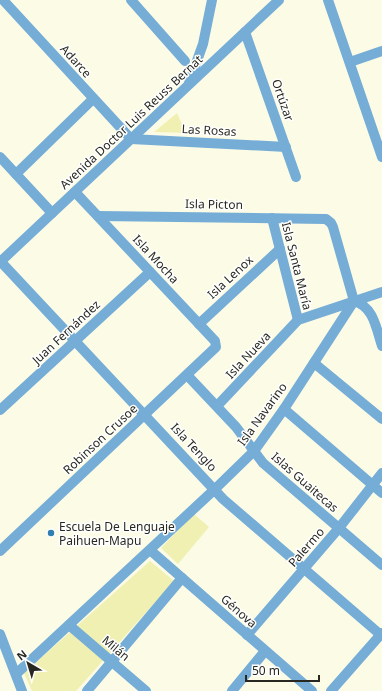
<svg xmlns="http://www.w3.org/2000/svg" width="382" height="691" viewBox="0 0 382 691" font-family="'Noto Sans',sans-serif">
  <style>
    .grass { fill: #f1f0b3 }
    .lines { fill: none; stroke-linecap: round; stroke-linejoin: round }
    .minor { stroke: #75add7; stroke-width: 10 }
    .poi-dot { fill: #317eb0; stroke: #fff; stroke-width: 1.5 }
    .labels { text-anchor: middle; dominant-baseline: central; stroke-width: 3; stroke-linejoin: round; paint-order: stroke }
    .street-label { font-size: 12px; fill: #282820; stroke: #fff }
    .poi-label { font-size: 12px; fill: #282820; stroke: #fff; text-anchor: start }
  </style>
  <rect width="100%" height="100%" fill="#fcfce6"/>
  <!-- grass -->
  <g class="grass">
    <polygon points="177,113 186,133 154,132"/>
    <polygon points="194,514 209,527 178,564 161,548"/>
    <polygon points="150,561 174,581 76,691 32,691 24,673"/>
  </g>
  <g class="lines">
    <!-- minor -->
    <g class="minor">
      <polyline points="3,0 131,139 286,147"/>
      <polyline points="131,0 185,61"/>
      <polyline points="328,0 382,157"/>
      <polyline points="245,32 296,177"/>
      <polyline points="350,62 382,51"/>
      <polyline points="189,83 203,44 212,0"/>
      <polyline points="0,157 52,213"/>
      <polyline points="16,174 93,99"/>
      <polyline points="98,216 326,219 331,223 333,227 354,301"/>
      <polyline points="272,218 298,320"/>
      <polyline points="0,262 279,0"/>
      <polyline points="1,262 223,499 382,636"/>
      <path d="M354,301C374,307 376,328 382,346"/>
      <polyline points="199,324 280,249"/>
      <polyline points="314,363 382,419"/>
      <polyline points="187,375 236,427 263,463 382,565"/>
      <polyline points="217,406 298,320 382,292"/>
      <polyline points="284,409 382,493"/>
      <polyline points="0,410 150,272"/>
      <polyline points="150,550 312,691"/>
      <polyline points="0,551 216,347 215,341 75,192"/>
      <polyline points="69,625 146,691"/>
      <polyline points="0,634 22,691"/>
      <polyline points="247,635 339,528 382,473"/>
      <polyline points="16,674 215,489 254,451 284,409 354,301"/>
      <polyline points="87,691 182,578"/>
      <polyline points="232,691 265,651"/>
      <polyline points="331,691 382,633"/>
    </g>
  </g>
  <!-- markers -->
  <circle class="poi-dot" cx="51" cy="533" r="4"/>
  <g class="labels">
    <!-- street labels -->
    <g class="street-label">
      <text transform="translate(76 61) rotate(48)">Adarce</text>
      <text transform="translate(283 100) rotate(71)">Ortúzar</text>
      <text transform="translate(131 122) rotate(-43)">Avenida Doctor Luis Reuss Bernat</text>
      <text transform="translate(209 130) rotate(3)">Las Rosas</text>
      <text transform="translate(214 204) rotate(1)">Isla Picton</text>
      <text transform="translate(156 259) rotate(47)">Isla Mocha</text>
      <text transform="translate(297 266) rotate(76)">Isla Santa María</text>
      <text transform="translate(230 277) rotate(-43)">Isla Lenox</text>
      <text transform="translate(66 332) rotate(-43)">Juan Fernández</text>
      <text transform="translate(248 355) rotate(-47)">Isla Nueva</text>
      <text transform="translate(262 414) rotate(-54)">Isla Navarino</text>
      <text transform="translate(100 439) rotate(-43)">Robinson Crusoe</text>
      <text transform="translate(194 447) rotate(47)">Isla Tenglo</text>
      <text transform="translate(305 482) rotate(41)">Islas Guaitecas</text>
      <text transform="translate(306 547) rotate(-49)">Palermo</text>
      <text transform="translate(239 611) rotate(41)">Génova</text>
      <text transform="translate(116 648) rotate(40)">Milán</text>
    </g>
    <!-- poi labels -->
    <g class="poi-label">
      <text x="59" y="526">Escuela De Lenguaje<tspan x="59" dy="14">Paihuen-Mapu</tspan></text>
    </g>
  </g>
  <!-- north arrow -->
  <g transform="translate(28 663) rotate(322)" stroke="#ffffff" stroke-width="3" paint-order="stroke">
  <path d="M0-3L7 15L0 10L-7 15Z" fill="#282820"/>
  <text y="-6" font-size="11" font-weight="bold" text-anchor="middle" fill="#282820">N</text>
  </g>
  <!-- scale -->
  <path d="M246 675v6h73v-6" fill="none" stroke="#282820" stroke-width="2"/>
  <text x="252" y="675" font-size="12" fill="#282820" stroke="#ffffff" stroke-width="3" paint-order="stroke">50 m</text>
</svg>
